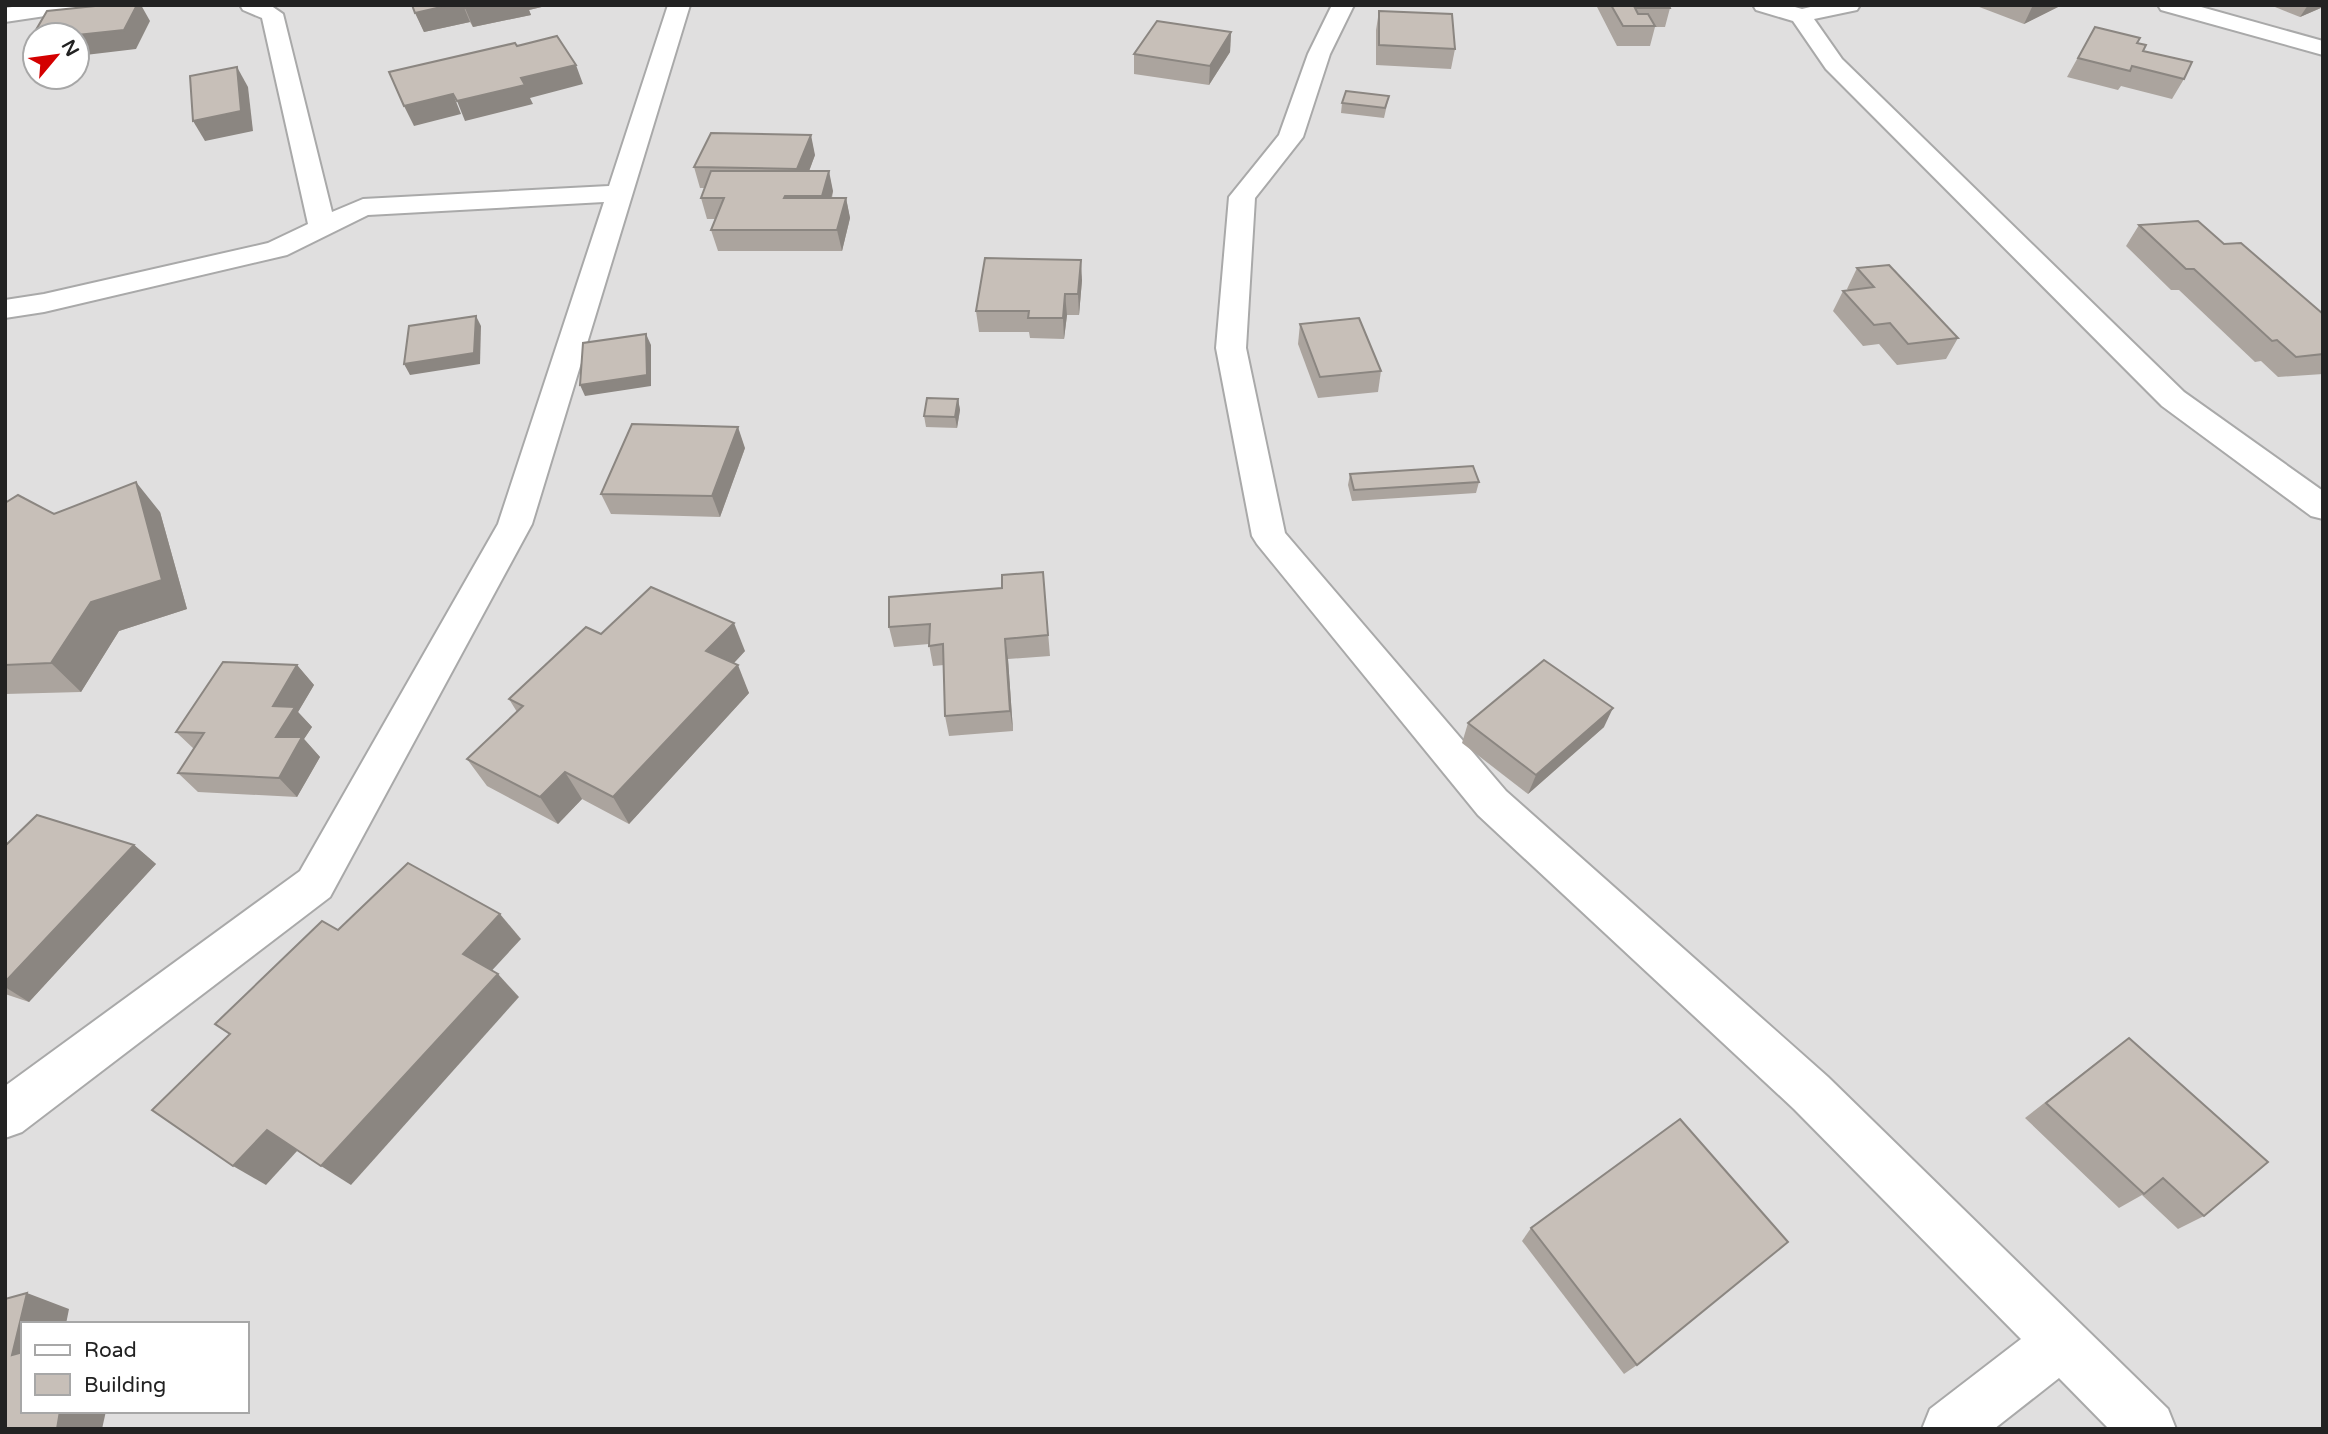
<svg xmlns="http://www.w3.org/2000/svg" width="2328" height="1434" viewBox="0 0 2328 1434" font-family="'Varela Round',sans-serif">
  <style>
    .residential { fill: #e0dfdf; fill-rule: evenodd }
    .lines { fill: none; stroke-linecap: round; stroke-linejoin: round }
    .minor-casing { stroke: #a9a9a9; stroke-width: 4 }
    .minor { fill: #fff; fill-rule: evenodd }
    .wall { fill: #aba49e }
    .shaded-wall { fill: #8b8681 }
    .building { fill: #c7bfb8; stroke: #8b8681; stroke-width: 2 }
  </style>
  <rect width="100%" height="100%" fill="#f2efe9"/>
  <!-- residential -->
  <path class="residential" d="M5,5H2323V1429H5ZM35,35H77V77H35ZM23,1324H247V1411H23Z"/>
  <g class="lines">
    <defs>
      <g id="minor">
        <polygon points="26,5 83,5 80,10 72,12 5,22 5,8"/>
        <polygon points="240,5 270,5 283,14 332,212 363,199 609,186 668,5 690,5 532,524 330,897 22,1132 5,1138 5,1086 300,871 498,524 604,202 368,215 287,255 44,312 5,318 5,300 44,294 268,243 308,224 262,18 243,10"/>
        <polygon points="1332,5 1354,5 1330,54 1303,137 1255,198 1246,348 1285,533 1506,791 1828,1077 2168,1409 2176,1429 2109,1429 2059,1378 1994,1429 1922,1429 1930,1409 2021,1339 1794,1109 1478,815 1257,544 1252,536 1216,348 1229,197 1279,135 1308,54"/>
        <polygon points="1753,5 1788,5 1802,9 1819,5 1860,5 1857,10 1814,19 1842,59 2184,392 2323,491 2323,519 2311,516 2162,406 1826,69 1793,21 1756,10"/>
        <polygon points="2158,5 2194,5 2323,41 2323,55 2161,10"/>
      </g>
    </defs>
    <!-- minor casing -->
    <use href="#minor" class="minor-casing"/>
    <!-- minor -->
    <use href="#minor" class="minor"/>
  </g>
  <!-- wall -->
  <g class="wall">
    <polygon points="412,5 550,5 529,10 531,15 473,27 470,22 424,32"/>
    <polygon points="1596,5 1669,5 1670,8 1665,27 1655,27 1650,46 1617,46"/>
    <polygon points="1974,5 2059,5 2058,7 2024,24"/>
    <polygon points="2270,5 2323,5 2323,7 2300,17"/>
    <polygon points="1379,11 1455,49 1451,69 1376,65 1376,30"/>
    <polygon points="2095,27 2137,43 2143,51 2184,79 2172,99 2121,86 2118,90 2067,77"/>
    <polygon points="1231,32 1230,52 1209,85 1134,74 1134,54"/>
    <polygon points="1389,96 1384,118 1341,113 1342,103"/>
    <polygon points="815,155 809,171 833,191 832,198 846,198 850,218 842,251 718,251 711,230 716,219 707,219 701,198 705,188 700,188 694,167"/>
    <polygon points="2139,225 2224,244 2323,314 2323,374 2278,377 2261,361 2255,362 2179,290 2171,290 2126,246"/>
    <polygon points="1857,268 1958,338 1946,359 1897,365 1879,344 1863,346 1833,311 1843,291 1848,290 1847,289"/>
    <polygon points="1082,280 1079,315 1067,315 1064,339 1030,338 1029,332 979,332 976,311"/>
    <polygon points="1300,324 1381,371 1378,392 1318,398 1298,344"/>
    <polygon points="958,399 960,410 957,428 926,427 924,416"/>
    <polygon points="745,448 720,517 611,514 601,494"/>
    <polygon points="1350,474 1479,482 1476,493 1352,501 1348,485"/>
    <polygon points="5,503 54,514 160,512 187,609 119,631 81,692 5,694"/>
    <polygon points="1043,572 1050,656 1008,659 1013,731 949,736 945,716 944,665 933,666 929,644 894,647 889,627 1002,588"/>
    <polygon points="601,634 745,651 734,663 749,693 629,824 582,799 558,824 487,786 467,759 517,712 509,699"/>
    <polygon points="297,665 314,685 298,712 312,727 304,739 320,757 297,797 198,792 178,773 194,749 176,732"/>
    <polygon points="1468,723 1604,727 1528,794 1462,743"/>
    <polygon points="134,845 156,864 29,1002 5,994 5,846"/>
    <polygon points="2129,1038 2204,1216 2178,1229 2142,1195 2119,1208 2025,1118 2107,1054"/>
    <polygon points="1531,1228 1637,1365 1624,1374 1522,1241"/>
  </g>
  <!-- shaded-wall -->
  <g class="shaded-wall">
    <polygon points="137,5 141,5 150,21 136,49 77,56 77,35"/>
    <polygon points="450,5 463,5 470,22 424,32 415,13"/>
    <polygon points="479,5 550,5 529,10 531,15 473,27 465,8"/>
    <polygon points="2033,5 2059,5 2058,7 2024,24"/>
    <polygon points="2308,5 2323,5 2323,7 2300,17"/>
    <polygon points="1231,32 1230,52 1209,85 1210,66"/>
    <polygon points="35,39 35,47 30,40"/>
    <polygon points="576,65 583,84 530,98 533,104 465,121 457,101 521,78"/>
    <polygon points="237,67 248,87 253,131 205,141 193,121"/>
    <polygon points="453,94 461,114 414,126 404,106"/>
    <polygon points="811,135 815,155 802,190 797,169"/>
    <polygon points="829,171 833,191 826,217 822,196"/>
    <polygon points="846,198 850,218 842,251 837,230"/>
    <polygon points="1081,260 1082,280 1079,315 1078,294"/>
    <polygon points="1065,294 1067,315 1064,339 1063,318"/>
    <polygon points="476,316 481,326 480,364 410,375 404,364"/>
    <polygon points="646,334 651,345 651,386 585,396 580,385"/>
    <polygon points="958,399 960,410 957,428 955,417"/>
    <polygon points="738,427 745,448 720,517 712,496"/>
    <polygon points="136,482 160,512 187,609 119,631 81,692 51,663"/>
    <polygon points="734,623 745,651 719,679 706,651"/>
    <polygon points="1005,639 1008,659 1013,731 1010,711"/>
    <polygon points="297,665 314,685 298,712 312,727 304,739 320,757 297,797 279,778 276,737 273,706"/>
    <polygon points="738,665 749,693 629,824 613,797"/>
    <polygon points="1613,708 1604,727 1528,794 1536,775"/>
    <polygon points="565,772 582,799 558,824 540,797"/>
    <polygon points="134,845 156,864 29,1002 5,987 5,982"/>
    <polygon points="500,914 521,939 485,978 463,954"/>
    <polygon points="498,974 519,997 351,1185 321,1166"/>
    <polygon points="267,1130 298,1150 266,1185 233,1166"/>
    <polygon points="27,1293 69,1309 66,1324 23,1324 23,1358 12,1355"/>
    <polygon points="60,1411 106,1411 102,1429 57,1429"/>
  </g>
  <!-- building -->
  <g class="building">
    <polygon points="105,5 137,5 124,30 77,35 35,35 35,39 30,40 47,11"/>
    <polygon points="412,5 450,5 415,13"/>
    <polygon points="464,5 479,5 465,8"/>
    <polygon points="1611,5 1669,5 1670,8 1635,8 1638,14 1648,14 1655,26 1623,26"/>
    <polygon points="1379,11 1452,14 1455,49 1379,45"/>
    <polygon points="1157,21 1231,32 1210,66 1134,54"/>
    <polygon points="2095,27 2140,38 2137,43 2146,45 2143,51 2192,62 2184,79 2132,66 2130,71 2078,58"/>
    <polygon points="557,36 576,65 521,78 525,85 457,101 453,94 404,106 389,72 515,43 517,46"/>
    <polygon points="237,67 241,111 193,121 190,76"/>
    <polygon points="1346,91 1389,96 1385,108 1342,103"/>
    <polygon points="711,133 811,135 797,169 694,167"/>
    <polygon points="711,171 829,171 822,196 785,196 784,198 846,198 837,230 711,230 724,198 701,198"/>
    <polygon points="2198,221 2224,244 2241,243 2323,314 2323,354 2296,357 2277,340 2272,341 2194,269 2186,269 2139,225"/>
    <polygon points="985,258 1081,260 1078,294 1065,294 1063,318 1028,318 1029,311 976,311"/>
    <polygon points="1889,265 1958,338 1908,344 1890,323 1874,325 1843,291 1874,287 1857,268"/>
    <polygon points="476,316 474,353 404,364 409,326"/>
    <polygon points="1359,318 1381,371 1320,377 1300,324"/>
    <polygon points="646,334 647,375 580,385 583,343"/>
    <polygon points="927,398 958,399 955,417 924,416"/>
    <polygon points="632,424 738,427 712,496 601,494"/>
    <polygon points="1473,466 1479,482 1354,490 1350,474"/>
    <polygon points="136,482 162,580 91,602 51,663 5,665 5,503 18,495 54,514"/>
    <polygon points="1043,572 1048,635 1005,639 1010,711 945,716 943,644 929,646 930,624 889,627 889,597 1002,588 1002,575"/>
    <polygon points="651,587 734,623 706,651 738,665 613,797 565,772 540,797 467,759 523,706 509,699 586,627 601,634"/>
    <polygon points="1544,660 1613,708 1536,775 1468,723"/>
    <polygon points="223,662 297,665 273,706 295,707 276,737 302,737 279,778 178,773 204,733 176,732"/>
    <polygon points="37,815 134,845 5,982 5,846"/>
    <polygon points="408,863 500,914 463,954 498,974 321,1166 267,1130 233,1166 152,1110 230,1034 215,1024 322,921 338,930"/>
    <polygon points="2129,1038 2268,1162 2204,1216 2163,1178 2144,1194 2046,1103"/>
    <polygon points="1680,1119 1788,1242 1637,1365 1531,1228"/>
    <polygon points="27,1293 12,1355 23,1352 23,1411 60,1411 57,1429 5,1429 5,1299"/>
  </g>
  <!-- border -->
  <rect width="2328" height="1434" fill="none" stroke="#222222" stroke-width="14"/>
  <!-- legend -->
  <rect x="21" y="1322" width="228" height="91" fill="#ffffff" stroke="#a7a7a7" stroke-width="2"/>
  <rect x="35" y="1345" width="35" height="10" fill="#ffffff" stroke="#a7a7a7" stroke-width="2"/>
  <text x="84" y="1357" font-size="21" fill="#222222">Road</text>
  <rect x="35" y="1374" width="35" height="21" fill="#c7bfb8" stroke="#a7a7a7" stroke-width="2"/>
  <text x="84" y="1392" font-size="21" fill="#222222">Building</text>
  <!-- north arrow -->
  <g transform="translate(56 56) rotate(61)"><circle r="33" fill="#ffffff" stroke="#a7a7a7" stroke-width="2"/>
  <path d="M0-5L12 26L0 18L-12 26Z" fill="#d40000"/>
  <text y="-10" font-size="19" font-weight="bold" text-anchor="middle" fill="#222222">N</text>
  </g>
</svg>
